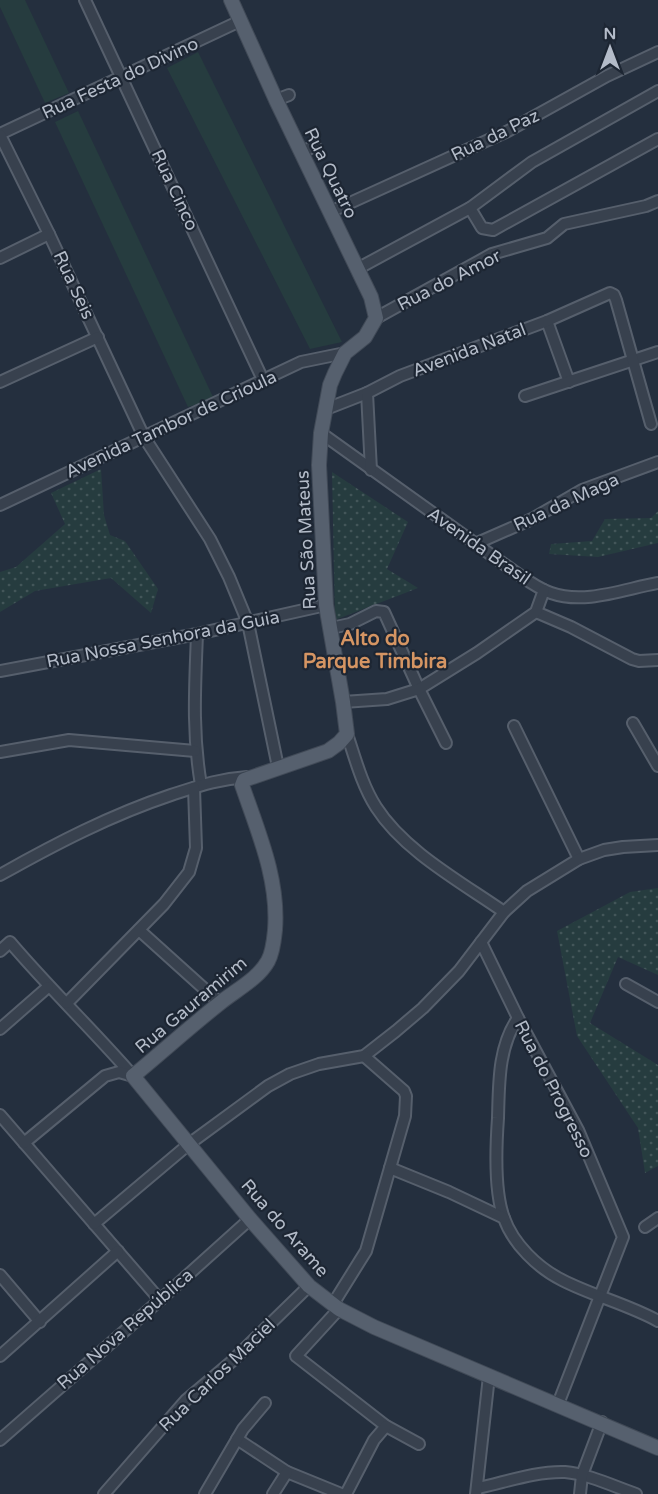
<svg xmlns="http://www.w3.org/2000/svg" width="658" height="1494" viewBox="0 0 658 1494" font-family="'Varela Round',sans-serif">
  <style>
    .grass { fill: url(#grass-dots) }
    .park { fill: #263c3f }
    .lines { fill: none; stroke-linecap: round; stroke-linejoin: round }
    .minor-casing { stroke: #565f6c; stroke-width: 14 }
    .major-casing { stroke: #414a57; stroke-width: 16 }
    .minor { stroke: #38414e; stroke-width: 10 }
    .major { stroke: #56606e; stroke-width: 14 }
    .labels { text-anchor: middle; dominant-baseline: central; stroke-width: 4.5; stroke-linejoin: round; paint-order: stroke }
    .street-label { font-size: 18px; fill: #b4bcc9; stroke: #1d2633 }
    .neighbourhood-label { font-size: 20px; font-weight: bold; fill: #d59563; stroke: #1d2633 }
  </style>
  <defs>
    <pattern id="grass-dots" width="8" height="8" patternUnits="userSpaceOnUse" patternTransform="scale(1.5)"><rect width="8" height="8" fill="#263c3f"/><path d="M2 2h.1M6 6h.1" fill="none" stroke="#435659" stroke-width="1.8" stroke-linecap="round"/></pattern>
  </defs>
  <rect width="100%" height="100%" fill="#242f3e"/>
  <!-- grass -->
  <g class="grass">
    <polygon points="101,469 104,515 110,535 125,541 158,589 151,613 111,578 35,591 0,612 0,572 16,567 65,524 51,493"/>
    <polygon points="332,472 408,522 387,569 418,588 335,620"/>
    <polygon points="658,511 658,543 598,557 549,554 551,544 592,541 605,519 651,518"/>
    <polygon points="658,888 658,975 618,957 590,1023 658,1065 658,1166 645,1173 638,1128 577,1036 557,931 630,892"/>
  </g>
  <!-- park -->
  <g class="park">
    <polygon points="0,0 25,0 69,93 45,103 0,7"/>
    <polygon points="198,52 342,342 310,349 167,68"/>
    <polygon points="78,111 214,399 188,407 55,122"/>
  </g>
  <g class="lines">
    <defs>
      <g id="minor">
        <polyline points="85,0 263,380"/>
        <polyline points="276,100 289,95"/>
        <polyline points="0,134 240,21"/>
        <polyline points="0,135 49,234 144,437 210,539 229,577 248,623 278,767"/>
        <polyline points="301,152 315,146"/>
        <polyline points="470,208 482,228 493,230 658,139"/>
        <polyline points="330,212 508,131 607,76 658,52"/>
        <polyline points="0,258 49,234"/>
        <polyline points="357,269 470,208 532,162 658,91"/>
        <polyline points="376,318 492,254 547,238 564,224 646,206 658,201"/>
        <polyline points="547,321 569,382"/>
        <polyline points="0,382 98,337"/>
        <polyline points="525,396 658,352"/>
        <polyline points="326,409 367,393"/>
        <path d="M321,433L518,574C528,581 539,589 551,593C585,605 624,589 658,583"/>
        <polyline points="371,470 367,393 400,376 547,321 610,293 614,295 616,300 651,424"/>
        <polyline points="0,505 301,362 345,353"/>
        <polyline points="475,544 532,519 582,490 658,462"/>
        <polyline points="536,612 571,627 632,659 639,661 658,660"/>
        <polyline points="331,628 350,624 376,611 384,612 419,689 446,743"/>
        <path d="M197,634C195,687 192,732 201,785"/>
        <polyline points="0,671 197,634 326,605"/>
        <polyline points="343,702 387,699 419,689 477,653 536,612 544,590"/>
        <polyline points="633,723 658,766"/>
        <polyline points="514,726 579,859"/>
        <path d="M347,734C355,758 362,785 376,807C404,851 461,882 504,912"/>
        <polyline points="0,752 69,740 195,751"/>
        <path d="M0,875C55,844 111,815 171,795C199,786 218,779 247,777"/>
        <polyline points="139,930 220,1003"/>
        <polyline points="481,942 518,1018 578,1130 623,1237 558,1404"/>
        <path d="M0,951L10,942C49,988 93,1030 133,1076"/>
        <polyline points="626,984 658,1002"/>
        <polyline points="67,1003 164,904 189,872 196,848 194,788"/>
        <path d="M518,1018C498,1047 499,1084 498,1118C496,1146 494,1192 504,1218C513,1244 538,1268 562,1280C593,1296 627,1304 658,1321"/>
        <polyline points="0,1029 48,987"/>
        <polyline points="0,1115 160,1300"/>
        <polyline points="24,1143 105,1076 119,1072 133,1076"/>
        <polyline points="390,1168 449,1192 504,1218"/>
        <polyline points="94,1224 189,1144 268,1086 290,1074 319,1064 364,1056 396,1031 423,1008 459,971 504,912 527,891 579,859 604,850 623,847 658,845"/>
        <polyline points="645,1227 658,1218"/>
        <polyline points="0,1275 40,1322"/>
        <polyline points="333,1304 366,1251 405,1116 406,1096 404,1091 364,1056"/>
        <polyline points="339,1309 296,1356 386,1426 419,1444"/>
        <polyline points="0,1356 118,1251"/>
        <polyline points="237,1439 287,1472 341,1494"/>
        <polyline points="0,1440 160,1300 250,1219"/>
        <path d="M478,1488C506,1482 536,1471 565,1472C588,1474 613,1486 636,1494"/>
        <polyline points="104,1494 186,1400 231,1362 309,1286"/>
        <polyline points="205,1494 243,1429 265,1403"/>
        <polyline points="273,1494 287,1472"/>
        <polyline points="346,1494 374,1440 386,1426"/>
        <polyline points="476,1494 489,1376"/>
        <polyline points="580,1494 582,1475 602,1422"/>
      </g>
      <path id="major" d="M231,0L276,100L371,297L376,318L365,337L345,353L335,373L330,385L321,433L319,465L326,605L343,702L347,734L339,743L328,751L244,780L242,785C258,832 279,879 275,930C274,940 273,952 268,961C258,979 236,990 220,1003C191,1026 162,1052 133,1076L250,1219L309,1286L339,1309L374,1327L658,1448"/>
    </defs>
    <!-- minor casing -->
    <use href="#minor" class="minor-casing"/>
    <!-- major casing -->
    <use href="#major" class="major-casing"/>
    <!-- minor -->
    <use href="#minor" class="minor"/>
    <!-- major -->
    <use href="#major" class="major"/>
  </g>
  <g class="labels">
    <!-- street labels -->
    <g class="street-label">
      <text transform="translate(120 78) rotate(-25)">Rua Festa do Divino</text>
      <text transform="translate(495 135) rotate(-26)">Rua da Paz</text>
      <text transform="translate(331 173) rotate(64)">Rua Quatro</text>
      <text transform="translate(175 190) rotate(65)">Rua Cinco</text>
      <text transform="translate(449 280) rotate(-27)">Rua do Amor</text>
      <text transform="translate(74 285) rotate(65)">Rua Seis</text>
      <text transform="translate(469 350) rotate(-21)">Avenida Natal</text>
      <text transform="translate(171 424) rotate(-25)">Avenida Tambor de Crioula</text>
      <text transform="translate(566 502) rotate(-25)">Rua da Maga</text>
      <text transform="translate(306 540) rotate(-93)">Rua São Mateus</text>
      <text transform="translate(479 546) rotate(35)">Avenida Brasil</text>
      <text transform="translate(163 639) rotate(-11)">Rua Nossa Senhora da Guia</text>
      <text transform="translate(191 1005) rotate(-40)">Rua Gauramirim</text>
      <text transform="translate(554 1089) rotate(63)">Rua do Progresso</text>
      <text transform="translate(285 1228) rotate(49)">Rua do Arame</text>
      <text transform="translate(125 1329) rotate(-41)">Rua Nova República</text>
      <text transform="translate(217 1375) rotate(-44)">Rua Carlos Maciel</text>
    </g>
    <!-- neighbourhood labels -->
    <g class="neighbourhood-label">
      <text x="375" y="639">Alto do<tspan x="375" dy="23">Parque Timbira</tspan></text>
    </g>
  </g>
  <!-- north arrow -->
  <g transform="translate(610 48)" stroke="#1d2633" stroke-width="4.5" paint-order="stroke">
  <path d="M0-4.5L10 22L0 15L-10 22Z" fill="#b4bcc9"/>
  <text y="-9" font-size="16" font-weight="bold" text-anchor="middle" fill="#b4bcc9">N</text>
  </g>
</svg>
